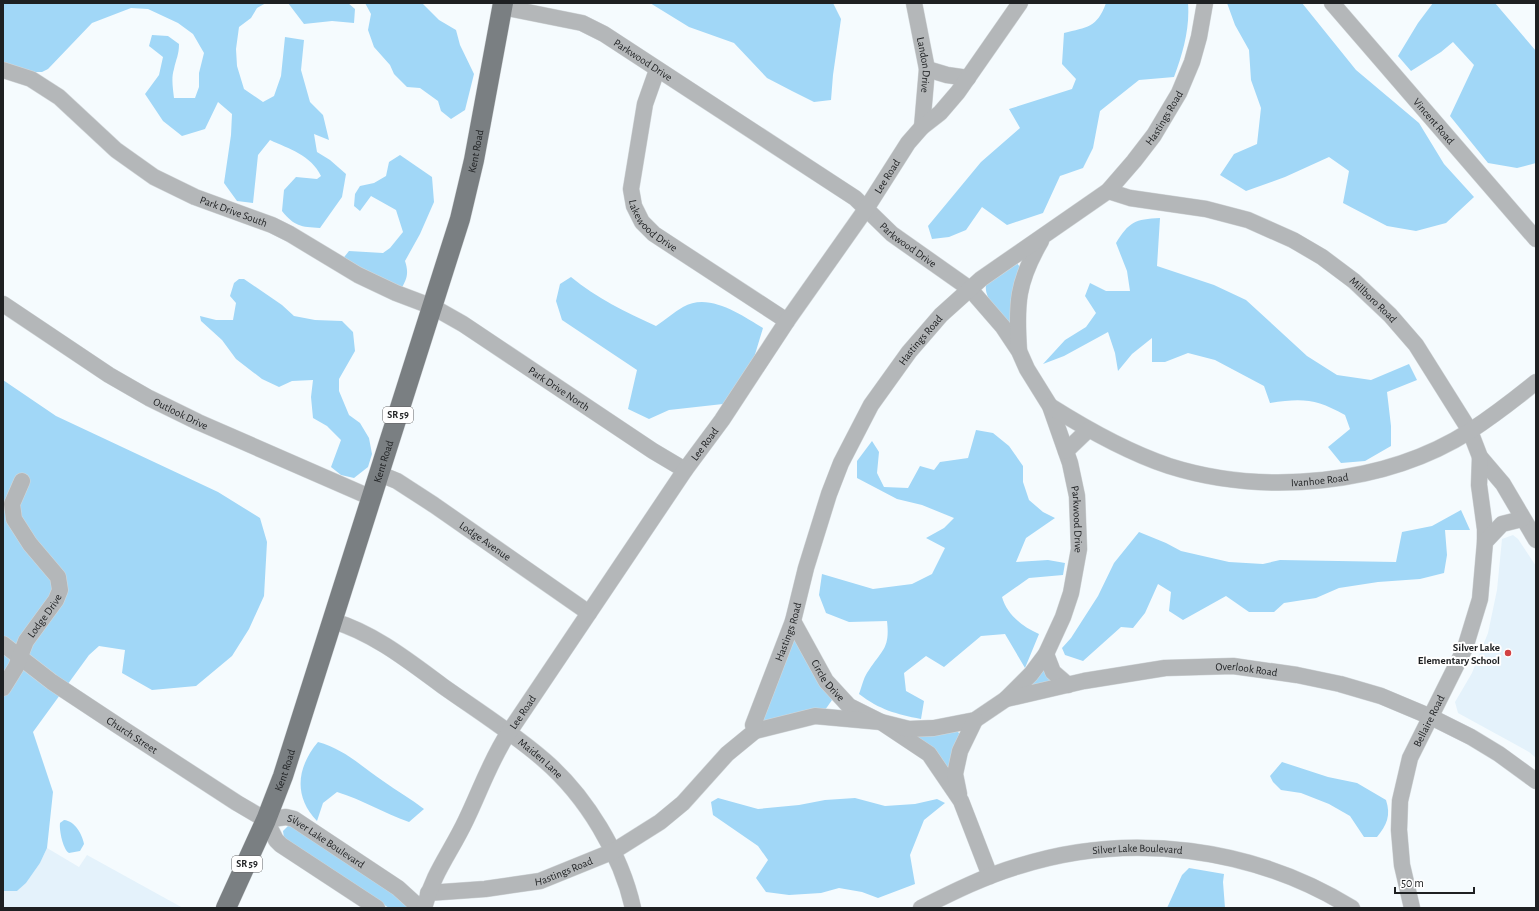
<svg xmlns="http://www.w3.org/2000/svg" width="1539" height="911" viewBox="0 0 1539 911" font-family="'Alegreya Sans',sans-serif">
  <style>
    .built { fill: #e4f2fb }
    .green { fill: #a1d7f7 }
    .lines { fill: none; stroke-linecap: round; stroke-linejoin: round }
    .minor-casing { stroke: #d3d8db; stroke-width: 17 }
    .major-casing { stroke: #d3d8db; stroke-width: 21 }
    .minor { stroke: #b4b7b9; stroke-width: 16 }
    .major { stroke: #7a7f82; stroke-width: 20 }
    .poi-dot { fill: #d24243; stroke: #fff; stroke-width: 1.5 }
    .labels { text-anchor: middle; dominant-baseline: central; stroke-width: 4; stroke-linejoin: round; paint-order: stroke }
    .shield { fill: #fff; stroke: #626364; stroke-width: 1 }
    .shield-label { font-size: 10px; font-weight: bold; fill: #1e2022 }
    .street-label { font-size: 11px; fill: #1e2022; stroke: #fff }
    .poi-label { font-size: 11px; font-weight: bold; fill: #1e2022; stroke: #fff; text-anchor: end }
  </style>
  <rect width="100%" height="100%" fill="#f5fbfe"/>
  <!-- built -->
  <g class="built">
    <polygon points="1513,535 1518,539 1536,566 1536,758 1529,752 1458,713 1455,702 1472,673 1488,633 1497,590 1502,539"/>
    <polygon points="47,848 79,867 87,855 183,908 3,908 3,891 17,891 26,883 40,863"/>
  </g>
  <!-- green -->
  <g class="green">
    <path d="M3,3H266L257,8L251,18L239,27L236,49L237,66L244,89L263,102L274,96L281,76L285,37L304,40L301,70L310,102L323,115L329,140L314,134L317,152L330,160L346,174L342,197L320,228C301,227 294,226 282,211L284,190L296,177L317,179L321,176C311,155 289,149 270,140L258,155L253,203L237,201L224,183L231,135L232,114L218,102L205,129L182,136L163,121L145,94L159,75L163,57L149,46L152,35L168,36L179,44C179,55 176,59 174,69C171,78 173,89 174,98H195L199,87V73L204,53L193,34L178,23L148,9L131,8L92,23L48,69L42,72H31L27,69V73L3,65Z"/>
    <polygon points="288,3 348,3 355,9 354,23 332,21 304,24"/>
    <polygon points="365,3 422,3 439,20 456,30 460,45 474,74 465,110 451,119 441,111 438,101 420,88 407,87 394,74 390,65 374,47 368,30 371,14"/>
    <polygon points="650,3 833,3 841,19 833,75 831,100 814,102 792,91 767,78 734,43 689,27"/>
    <path d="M1106,3H1188C1190,28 1183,53 1174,77L1139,80L1100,111L1093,148L1083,168L1060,176L1043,213L1007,225L982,207L966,230L949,237L932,239L928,226L981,162L1020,128L1009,109L1072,89L1076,79L1062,64L1064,33C1087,27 1097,28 1106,3Z"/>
    <polygon points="1227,3 1302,3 1356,70 1419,123 1444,164 1474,197 1446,223 1416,231 1387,226 1343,203 1349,171 1329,157 1285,177 1246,191 1220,175 1234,154 1257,144 1261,108 1251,80 1249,50 1235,25"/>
    <polygon points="1433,3 1495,3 1536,51 1536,163 1517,168 1488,163 1450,116 1474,65 1453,42 1441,52 1411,71 1398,56 1418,23"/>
    <path d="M400,155L432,177L434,202L420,234L405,261C409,273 407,279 401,289L341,261L349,251L383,253L390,248L403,232L396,210L371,196L360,211L354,206L355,194L360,186L374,183L386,176L389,162Z"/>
    <path d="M1160,218L1157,266L1214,285L1246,300L1307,356L1337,375L1371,380L1409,364L1417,380L1387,392L1391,426V446L1365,461L1341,463L1328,447L1350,429L1345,415C1316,399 1303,398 1270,403L1264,386L1215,360L1188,353L1165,362H1152V338L1132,354L1118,371L1115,353L1108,332L1064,356L1043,364L1065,340L1086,327L1096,313L1085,296L1090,283L1106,291H1130L1127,271L1116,243C1129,222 1135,219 1160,218Z"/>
    <path d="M1016,262L1020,267L1012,317L1010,324L1005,323C999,313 981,295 987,282Z"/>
    <path d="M571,277C596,298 626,312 656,326C665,320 674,312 683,307C709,292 741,315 763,328L753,361L723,404L669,410L649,419L628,409L637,370L562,320L556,301L560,284Z"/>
    <polygon points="239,279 244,279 282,305 294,316 315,320 342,321 353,332 355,351 339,379 339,391 349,415 360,423 369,438 372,454 368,467 354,478 341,475 331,467 341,440 327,426 313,418 311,397 313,380 292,381 279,387 262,379 236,359 222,340 201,321 200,316 216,320 233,320 236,303 230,296 234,283"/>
    <polygon points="3,380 56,416 218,492 260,518 267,542 264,596 249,629 232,656 196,686 152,690 122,673 125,650 99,646 89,655 33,732 53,792 47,848 40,863 26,883 17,891 3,891"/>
    <path d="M976,430L993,433L1009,446L1023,466V482L1029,500L1043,512L1055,518L1026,538L1016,562L1048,560L1065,563L1063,575L1029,578L1002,597C1007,615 1023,627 1039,634L1025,668L1005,634L981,636L944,667L926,656L904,673L906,691L924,701L921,719C896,714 880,710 859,694C862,686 864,676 869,670C883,649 890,648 887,621L849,622L826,613L819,595L822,574L873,589L912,584L932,574L945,548L926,538L944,528L954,518L922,505L897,499L857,478V461L872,441L879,452L877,473L884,487L908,488L920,466L934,470L940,462L968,458Z"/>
    <polygon points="1461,510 1470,530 1445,530 1447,555 1444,573 1420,579 1378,582 1339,588 1316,598 1284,603 1274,612 1249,612 1226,596 1183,620 1169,611 1171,592 1158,584 1145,613 1133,628 1121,627 1083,661 1065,655 1062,648 1071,638 1098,596 1114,563 1139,532 1166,543 1181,551 1229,562 1263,564 1280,560 1396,562 1402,532 1432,526"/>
    <polygon points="795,638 832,700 825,710 767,720 762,720 790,642"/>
    <polygon points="1042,667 1047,671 1052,683 1035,690 1030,685"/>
    <polygon points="957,731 961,735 950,766 947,767 918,738 918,736"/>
    <path d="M318,742C344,749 361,766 383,781C397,791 411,799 424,809L409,822C384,813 363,800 337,792L323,803L317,821C293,796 297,767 318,742Z"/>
    <path d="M1282,762L1328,777L1357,783L1386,800C1391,815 1387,825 1377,837H1364L1350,816L1329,804L1301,793L1281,790L1273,782L1270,776Z"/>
    <polygon points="718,798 758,809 799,805 825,800 855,798 885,806 915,804 937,799 945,803 924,820 910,855 915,884 878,898 862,892 839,888 821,893 789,895 766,892 756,878 768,860 758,846 713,815 711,802"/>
    <path d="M64,820C75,821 82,834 84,844L80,851L69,853C63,850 59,830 60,823Z"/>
    <polygon points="290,824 415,908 389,908 287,841 284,838 283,831"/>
    <polygon points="1189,868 1224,874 1223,882 1225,908 1167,908 1182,875"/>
  </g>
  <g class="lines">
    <defs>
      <g id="minor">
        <path id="s1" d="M914,3L927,69L922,127"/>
        <path id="s2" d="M1332,3L1536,239"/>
        <path id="s3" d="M502,7L582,23L604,34L855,198L892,234L970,289L1003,327L1019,351L1027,369L1050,406L1070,463L1077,496L1079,549L1071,593L1063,617L1046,654L1031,674L1006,699"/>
        <polyline points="927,69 947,75 968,78"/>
        <path id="s4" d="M3,70L31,79L59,97L116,150L154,177L195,197L272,225L290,234L358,275L396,293L433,307L463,324L653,451L685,470"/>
        <path id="s5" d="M657,70L645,104L631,189L634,206L642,222L654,234L787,321"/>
        <path id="s6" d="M1108,191L1130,198L1206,209L1248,220L1293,240L1322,257L1354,281L1390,315L1416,345L1470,431L1480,457L1503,484L1536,540"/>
        <path id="s7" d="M3,304L109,375L149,398L198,422L372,498"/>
        <path d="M1019,350C1016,304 1017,282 1041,241"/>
        <path id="s8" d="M1050,406C1088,430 1127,452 1169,466C1264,496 1385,485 1470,431C1493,416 1515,399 1536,382"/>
        <polyline points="1066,451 1088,430"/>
        <polyline points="1480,457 1479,485 1485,529 1485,542"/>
        <path id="s9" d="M380,474L397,481L434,505L589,613"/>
        <path id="s10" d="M333,621C374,633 410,662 444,687C478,711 513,733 544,760C586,796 621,854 633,908"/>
        <path id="s11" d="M793,621L826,681L849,706L881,722L929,754L961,801L990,876"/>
        <path id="s12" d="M3,644L52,682L117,725L237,803L266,820"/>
        <polyline points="1046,654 1053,672 1068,685"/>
        <path id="s13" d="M3,688L16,667L26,641L56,600L60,590L58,577L30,544L14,519L12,504L22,481"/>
        <path id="s14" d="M755,731L815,716L881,722L909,729L934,728L975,720L1006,699L1084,681L1165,668L1233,666L1297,675L1340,684L1381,696L1431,717L1471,737L1499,754L1536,781"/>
        <polyline points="959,794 955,774 960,751 975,720"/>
        <path id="s15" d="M266,820L286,817L294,819L398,888L420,908"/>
        <polyline points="266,820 276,840 281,845 377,908"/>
        <path id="s16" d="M428,893L485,889L540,881L614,851L660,822L683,803L727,754L755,731L753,725L793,621L806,568L829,494L841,463L871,405L909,352L941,315L981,279L1108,191L1134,161L1154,135L1179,93L1192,62L1199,37L1205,3"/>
        <path id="s17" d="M424,908C433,873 451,852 466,820C480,791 491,759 509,732L685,470L722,420L787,321L866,209L908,143L922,127L940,113L958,92L1020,3"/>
        <path id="s18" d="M921,908C953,892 985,876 1019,866C1129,831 1253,847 1352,908"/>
        <path id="s19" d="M1412,908L1402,865L1399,830L1400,801L1410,758L1465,648L1480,599L1485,542L1502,524L1522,519"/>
      </g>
      <g id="major">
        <path id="s20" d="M226,908L266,820L283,776L460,219L474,160L503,3"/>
      </g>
    </defs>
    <!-- minor casing -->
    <use href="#minor" class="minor-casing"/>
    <!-- major casing -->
    <use href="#major" class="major-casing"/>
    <!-- minor -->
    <use href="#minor" class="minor"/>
    <!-- major -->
    <use href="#major" class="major"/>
  </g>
  <!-- markers -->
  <circle class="poi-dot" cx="1508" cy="653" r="4"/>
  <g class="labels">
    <!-- shield labels -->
    <g class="shield">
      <rect x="383" y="407" width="30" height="16" rx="3"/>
      <rect x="232" y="856" width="30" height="16" rx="3"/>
    </g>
    <g class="shield-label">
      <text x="398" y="415">SR 59</text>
      <text x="247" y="864">SR 59</text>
    </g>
    <!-- street labels -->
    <g class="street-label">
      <text stroke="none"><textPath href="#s3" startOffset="153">Parkwood Drive</textPath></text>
      <text stroke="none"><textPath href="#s1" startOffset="63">Landon Drive</textPath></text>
      <text stroke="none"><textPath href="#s16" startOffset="1142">Hastings Road</textPath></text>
      <text stroke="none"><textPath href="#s2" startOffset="156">Vincent Road</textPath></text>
      <text stroke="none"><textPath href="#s20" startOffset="798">Kent Road</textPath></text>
      <text stroke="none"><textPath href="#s17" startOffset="868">Lee Road</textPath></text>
      <text stroke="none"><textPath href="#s4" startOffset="274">Park Drive South</textPath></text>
      <text stroke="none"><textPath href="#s5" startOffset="167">Lakewood Drive</textPath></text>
      <text stroke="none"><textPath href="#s3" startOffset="477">Parkwood Drive</textPath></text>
      <text stroke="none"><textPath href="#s6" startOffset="293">Millboro Road</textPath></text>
      <text stroke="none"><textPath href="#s16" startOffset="809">Hastings Road</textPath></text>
      <text stroke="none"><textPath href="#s4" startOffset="646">Park Drive North</textPath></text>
      <text stroke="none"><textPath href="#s7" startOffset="209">Outlook Drive</textPath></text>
      <text stroke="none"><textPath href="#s17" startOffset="544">Lee Road</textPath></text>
      <text stroke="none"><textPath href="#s20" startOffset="474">Kent Road</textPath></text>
      <text stroke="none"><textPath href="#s8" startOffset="286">Ivanhoe Road</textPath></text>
      <text stroke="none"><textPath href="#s3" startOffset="813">Parkwood Drive</textPath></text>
      <text stroke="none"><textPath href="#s9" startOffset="125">Lodge Avenue</textPath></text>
      <text stroke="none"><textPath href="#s13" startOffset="84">Lodge Drive</textPath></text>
      <text stroke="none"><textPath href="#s16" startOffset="485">Hastings Road</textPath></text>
      <text stroke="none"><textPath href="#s14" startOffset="505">Overlook Road</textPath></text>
      <text stroke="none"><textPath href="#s11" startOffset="69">Circle Drive</textPath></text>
      <text stroke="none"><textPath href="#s17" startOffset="220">Lee Road</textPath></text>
      <text stroke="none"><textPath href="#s19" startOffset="194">Bellaire Road</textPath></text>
      <text stroke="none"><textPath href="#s12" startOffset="158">Church Street</textPath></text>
      <text stroke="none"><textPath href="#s10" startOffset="250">Maiden Lane</textPath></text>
      <text stroke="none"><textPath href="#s20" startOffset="150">Kent Road</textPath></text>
      <text stroke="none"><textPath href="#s15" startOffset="67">Silver Lake Boulevard</textPath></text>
      <text stroke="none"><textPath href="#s18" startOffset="227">Silver Lake Boulevard</textPath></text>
      <text stroke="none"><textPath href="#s16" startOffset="138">Hastings Road</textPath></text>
    </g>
    <!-- poi labels -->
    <g class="poi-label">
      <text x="1500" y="647">Silver Lake<tspan x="1500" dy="13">Elementary School</tspan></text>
    </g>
  </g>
  <!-- border -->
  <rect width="1539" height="911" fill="none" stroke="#1e2022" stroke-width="8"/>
  <!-- scale -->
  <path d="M1395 887v6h79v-6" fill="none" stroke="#1e2022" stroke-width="2"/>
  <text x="1401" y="887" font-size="12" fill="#1e2022" stroke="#ffffff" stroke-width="3" paint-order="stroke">50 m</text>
</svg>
